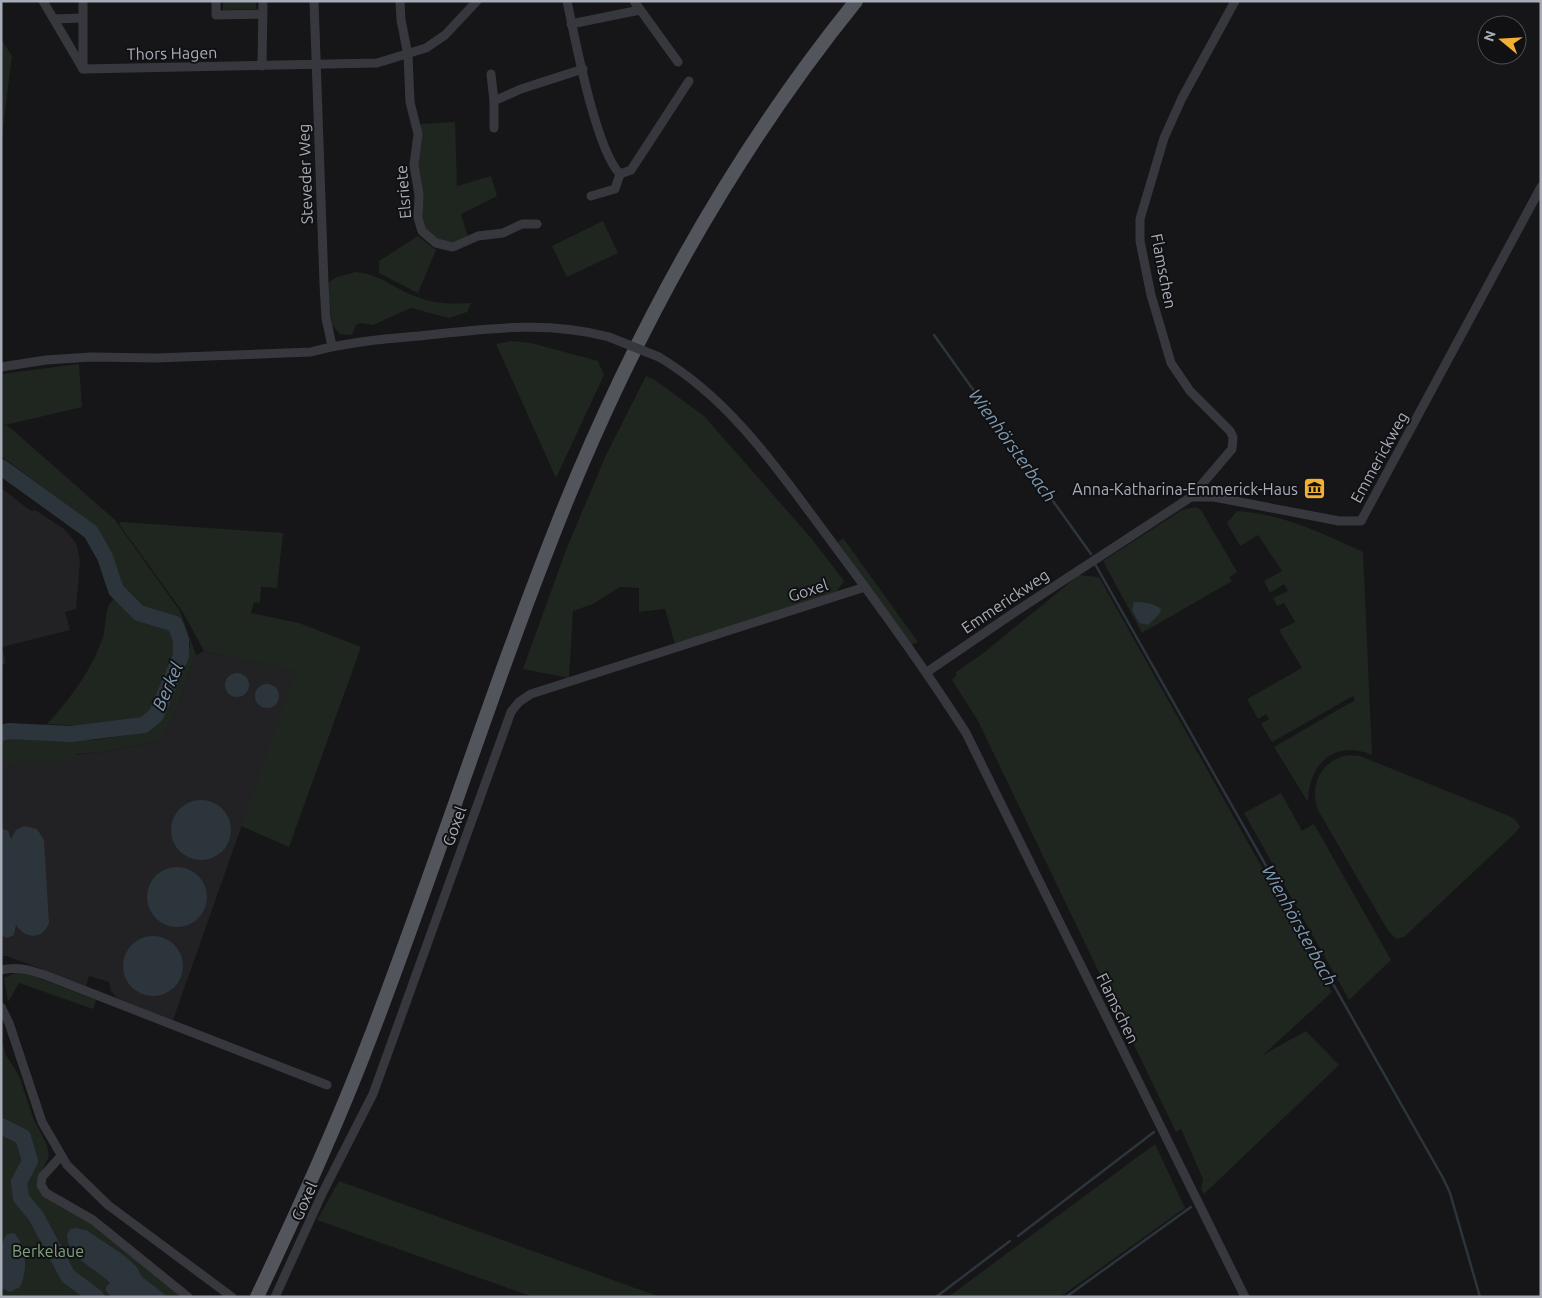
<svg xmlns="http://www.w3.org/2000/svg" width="1542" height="1298" viewBox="0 0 1542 1298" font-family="Ubuntu,sans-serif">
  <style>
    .built { fill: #222225 }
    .green { fill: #1e261f }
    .water { fill: #2c353c }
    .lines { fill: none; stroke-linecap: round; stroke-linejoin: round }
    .stream { stroke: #2c353c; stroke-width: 2.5 }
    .river { stroke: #2c353c; stroke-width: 16 }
    .street { stroke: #37383d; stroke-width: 9 }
    .primary { stroke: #53555c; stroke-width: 14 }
    .street-bridge { stroke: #37383d; stroke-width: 9 }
    .labels { text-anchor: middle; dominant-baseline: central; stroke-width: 4; stroke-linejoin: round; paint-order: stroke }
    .street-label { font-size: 16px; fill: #a8adb8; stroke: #111113 }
    .poi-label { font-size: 16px; fill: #a8adb8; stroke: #111113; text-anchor: end }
    .park-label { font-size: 16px; fill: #7fa381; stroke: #111113 }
    .water-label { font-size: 18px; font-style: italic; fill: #7f9bb3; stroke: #111113 }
  </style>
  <rect width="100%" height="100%" fill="#161618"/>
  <!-- built -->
  <g class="built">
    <polygon points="1,488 31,511 35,510 64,529 76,543 80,561 76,609 65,612 70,630 2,647 6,663 1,665"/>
    <polygon points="204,651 296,672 173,1020 117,998 111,991 109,982 89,976 86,986 7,956 1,956 1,764 101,752 159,741 174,717 196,655"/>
  </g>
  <!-- green -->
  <g class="green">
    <polygon points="223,1 256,1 256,9 223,10"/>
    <polygon points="1,39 12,56 2,136 1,136"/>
    <polygon points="455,122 457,186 491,176 497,196 461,214 468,237 453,242 440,241 426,230 423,219 418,162 421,124"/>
    <polygon points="603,221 618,253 567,277 552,246"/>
    <polygon points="418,236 436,250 418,293 379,273 379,261"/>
    <path d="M356,272C385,276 392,288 417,297C435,304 452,304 471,303L467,312L449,318L411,308L373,325L360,323L356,325L352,335L340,334L332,325L328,283L337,277Z"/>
    <polygon points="511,341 531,343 598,361 604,375 556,478 496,344"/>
    <polygon points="79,364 82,407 1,426 1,374"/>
    <polygon points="646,376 655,380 704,416 812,539 844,581 836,592 675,644 665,609 639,612 639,588 620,587 593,604 573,611 569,678 523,669 566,550 606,455"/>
    <polygon points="7,425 115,520 180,611 196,655 174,717 159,741 101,752 77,754 73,760 1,764 1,741 14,737 94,740 149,732 166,710 178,678 184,671 190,645 188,635 175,617 141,608 131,597 118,581 112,557 96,527 1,456 1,427"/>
    <polygon points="1196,507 1201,510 1237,572 1229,577 1232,581 1142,633 1103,561 1182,510"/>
    <path d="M1237,511C1283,514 1322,533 1363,552L1372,755C1335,739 1308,764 1308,802L1274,747L1355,700L1353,696L1272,742L1261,724L1269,719L1266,714L1258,719L1247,699L1302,668L1279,630L1295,622L1284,603L1277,606L1273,598L1288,591L1284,584L1270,593L1264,581L1282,571L1258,535L1240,546L1227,523Z"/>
    <polygon points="121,522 283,533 277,588 261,587 260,603 254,602 251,613 299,623 361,647 289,847 241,826 295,672 204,651 184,614 119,524"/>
    <polygon points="843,538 918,642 911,645 838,542"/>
    <polygon points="1079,575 1099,577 1332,992 1263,1055 1306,1031 1339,1065 1204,1194 1201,1189 1203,1179 1181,1129 1176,1132 978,721 952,680 957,675 955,673 986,651"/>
    <path d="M116,598C133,624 152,618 174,633L177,651L149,713C121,734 79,725 47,724C70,699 92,670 103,637C107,626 103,604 116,598Z"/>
    <path d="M1348,755L1360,756L1514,818L1520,827L1515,833L1404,937L1396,939L1387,929L1318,810C1309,784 1321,761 1348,755Z"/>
    <polygon points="1281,793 1302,831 1314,824 1391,960 1349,1000 1244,813"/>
    <polygon points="20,971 96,1000 93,1009 19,983 8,1002 4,978"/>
    <polygon points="1,1038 6,1055 19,1076 33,1118 47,1145 49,1156 36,1183 42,1193 96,1226 184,1297 1,1297"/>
    <polygon points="1155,1144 1185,1208 1060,1297 948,1297"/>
    <polygon points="339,1181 660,1297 533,1297 317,1220"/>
  </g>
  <!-- water -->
  <g class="water">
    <path d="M1134,602C1143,602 1154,603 1161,609L1160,613L1148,625L1139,623L1132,610Z"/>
    <circle cx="237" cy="685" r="12"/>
    <circle cx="267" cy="696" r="12"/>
    <circle cx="201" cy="830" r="30"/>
    <path d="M24,826L37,829L44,840L49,923C43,940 25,939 16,925L14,935L7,938L1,935V828L8,831L11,839L16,830Z"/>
    <circle cx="177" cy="897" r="30"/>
    <circle cx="153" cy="966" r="30"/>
    <path d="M75,1228L86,1230L122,1254L136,1266L142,1277L168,1297H112L106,1291V1287L110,1283C96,1268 67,1258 67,1234L71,1229Z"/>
    <path d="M14,1233C27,1246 28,1271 20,1287L10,1292L1,1288V1245L7,1234Z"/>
  </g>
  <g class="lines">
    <!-- stream -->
    <g class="stream">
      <polyline points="934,335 1091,554"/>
      <polyline points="1095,564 1443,1178 1450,1193 1480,1297"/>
      <polyline points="1018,1236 1154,1132"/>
      <polyline points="936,1297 1010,1241"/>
      <polyline points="1066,1297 1191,1207"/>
    </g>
    <!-- river -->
    <g class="river">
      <polyline points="1,467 91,532 105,557 116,590 139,613 175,624 181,640 181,656 156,715 144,725 71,734 9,731 1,733"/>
      <polyline points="1,1126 23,1137 30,1161 19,1182 21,1198 36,1216 68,1276 96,1297"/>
    </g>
    <!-- street -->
    <g class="street">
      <polyline points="43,1 83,69"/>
      <polyline points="83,1 83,66"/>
      <polyline points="216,1 216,15 263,14"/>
      <polyline points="314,1 324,284 326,318 332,346"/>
      <polyline points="400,1 401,20 408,55 410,102 418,134 414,165 419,195 418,218 422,231 436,243 453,247 478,236 503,233 522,224 537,224"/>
      <path d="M567,1C575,39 596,150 620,174"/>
      <polyline points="634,1 678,62"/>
      <polyline points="54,19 82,18"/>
      <polyline points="571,24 640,10"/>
      <polyline points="262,66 263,1"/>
      <polyline points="83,69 377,63 426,48 445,35 477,1"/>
      <polyline points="491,74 494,101"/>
      <polyline points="494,128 494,101 521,89 583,69"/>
      <polyline points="620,174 631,170 689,81"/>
      <polyline points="591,196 615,189 620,174"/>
      <path d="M659,357C733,401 780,473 831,541C878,604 924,667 966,733L1245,1297"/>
      <path d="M1,367L46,360L91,357L156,358L311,352C347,342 384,339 420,336C484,329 546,320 609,337"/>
      <polyline points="1191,497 1232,449 1233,437 1230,431 1190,391 1171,363 1151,295 1140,241 1140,219 1164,138 1182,98 1235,1"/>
      <polyline points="927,672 1015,612 1191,497 1214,497 1339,521 1361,521 1541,187"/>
      <path d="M1,970C17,966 30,970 45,975L327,1085"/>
      <polyline points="1,1007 9,1023 42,1122 67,1165 108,1205 232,1297"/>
      <polyline points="61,1156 42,1177 41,1185 46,1193 93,1220 188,1297"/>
      <polyline points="275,1297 322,1194 373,1094 511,712 519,702 531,694 865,587"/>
    </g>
    <!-- primary -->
    <path class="primary" d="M257,1297C298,1210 338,1123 372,1033C439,858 495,679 565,505C638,326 734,152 856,1"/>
    <!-- street-bridge -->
    <polyline class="street-bridge" points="609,337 659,357"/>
  </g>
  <!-- icons -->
  <defs>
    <symbol id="museum-square" viewBox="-11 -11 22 22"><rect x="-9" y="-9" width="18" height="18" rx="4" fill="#f2b134" stroke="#111113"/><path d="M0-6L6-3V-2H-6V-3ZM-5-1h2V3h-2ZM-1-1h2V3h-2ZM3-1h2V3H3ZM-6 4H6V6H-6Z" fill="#111"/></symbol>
  </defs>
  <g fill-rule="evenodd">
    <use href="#museum-square" x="1302" y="476" width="25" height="25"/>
  </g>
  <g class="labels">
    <!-- street labels -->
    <g class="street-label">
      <text transform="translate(172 53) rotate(-1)">Thors Hagen</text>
      <text transform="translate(305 174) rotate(-92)">Steveder Weg</text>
      <text transform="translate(403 192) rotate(-95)">Elsriete</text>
      <text transform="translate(1164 271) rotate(79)">Flamschen</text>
      <text transform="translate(1379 457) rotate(-61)">Emmerickweg</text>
      <text transform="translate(808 590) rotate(-18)">Goxel</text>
      <text transform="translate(1005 601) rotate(-34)">Emmerickweg</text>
      <text transform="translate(454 826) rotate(-70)">Goxel</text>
      <text transform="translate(1118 1008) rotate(64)">Flamschen</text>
      <text transform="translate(304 1201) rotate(-66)">Goxel</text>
    </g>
    <!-- poi labels -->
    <g class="poi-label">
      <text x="1298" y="489">Anna-Katharina-Emmerick-Haus</text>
    </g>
    <!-- park labels -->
    <g class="park-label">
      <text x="48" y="1251">Berkelaue</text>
    </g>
    <!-- water labels -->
    <g class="water-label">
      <text transform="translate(1013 445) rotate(54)">Wienhörsterbach</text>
      <text transform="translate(167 686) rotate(-66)">Berkel</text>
      <text transform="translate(1300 925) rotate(61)">Wienhörsterbach</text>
    </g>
  </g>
  <!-- border -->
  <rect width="1542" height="1298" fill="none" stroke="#a8adb8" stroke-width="5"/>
  <!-- north arrow -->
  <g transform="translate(1502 40) rotate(288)"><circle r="24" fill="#111113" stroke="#4d4f55"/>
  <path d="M0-4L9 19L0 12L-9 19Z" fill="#f2b134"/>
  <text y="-8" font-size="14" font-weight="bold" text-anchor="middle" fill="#a8adb8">N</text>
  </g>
</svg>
